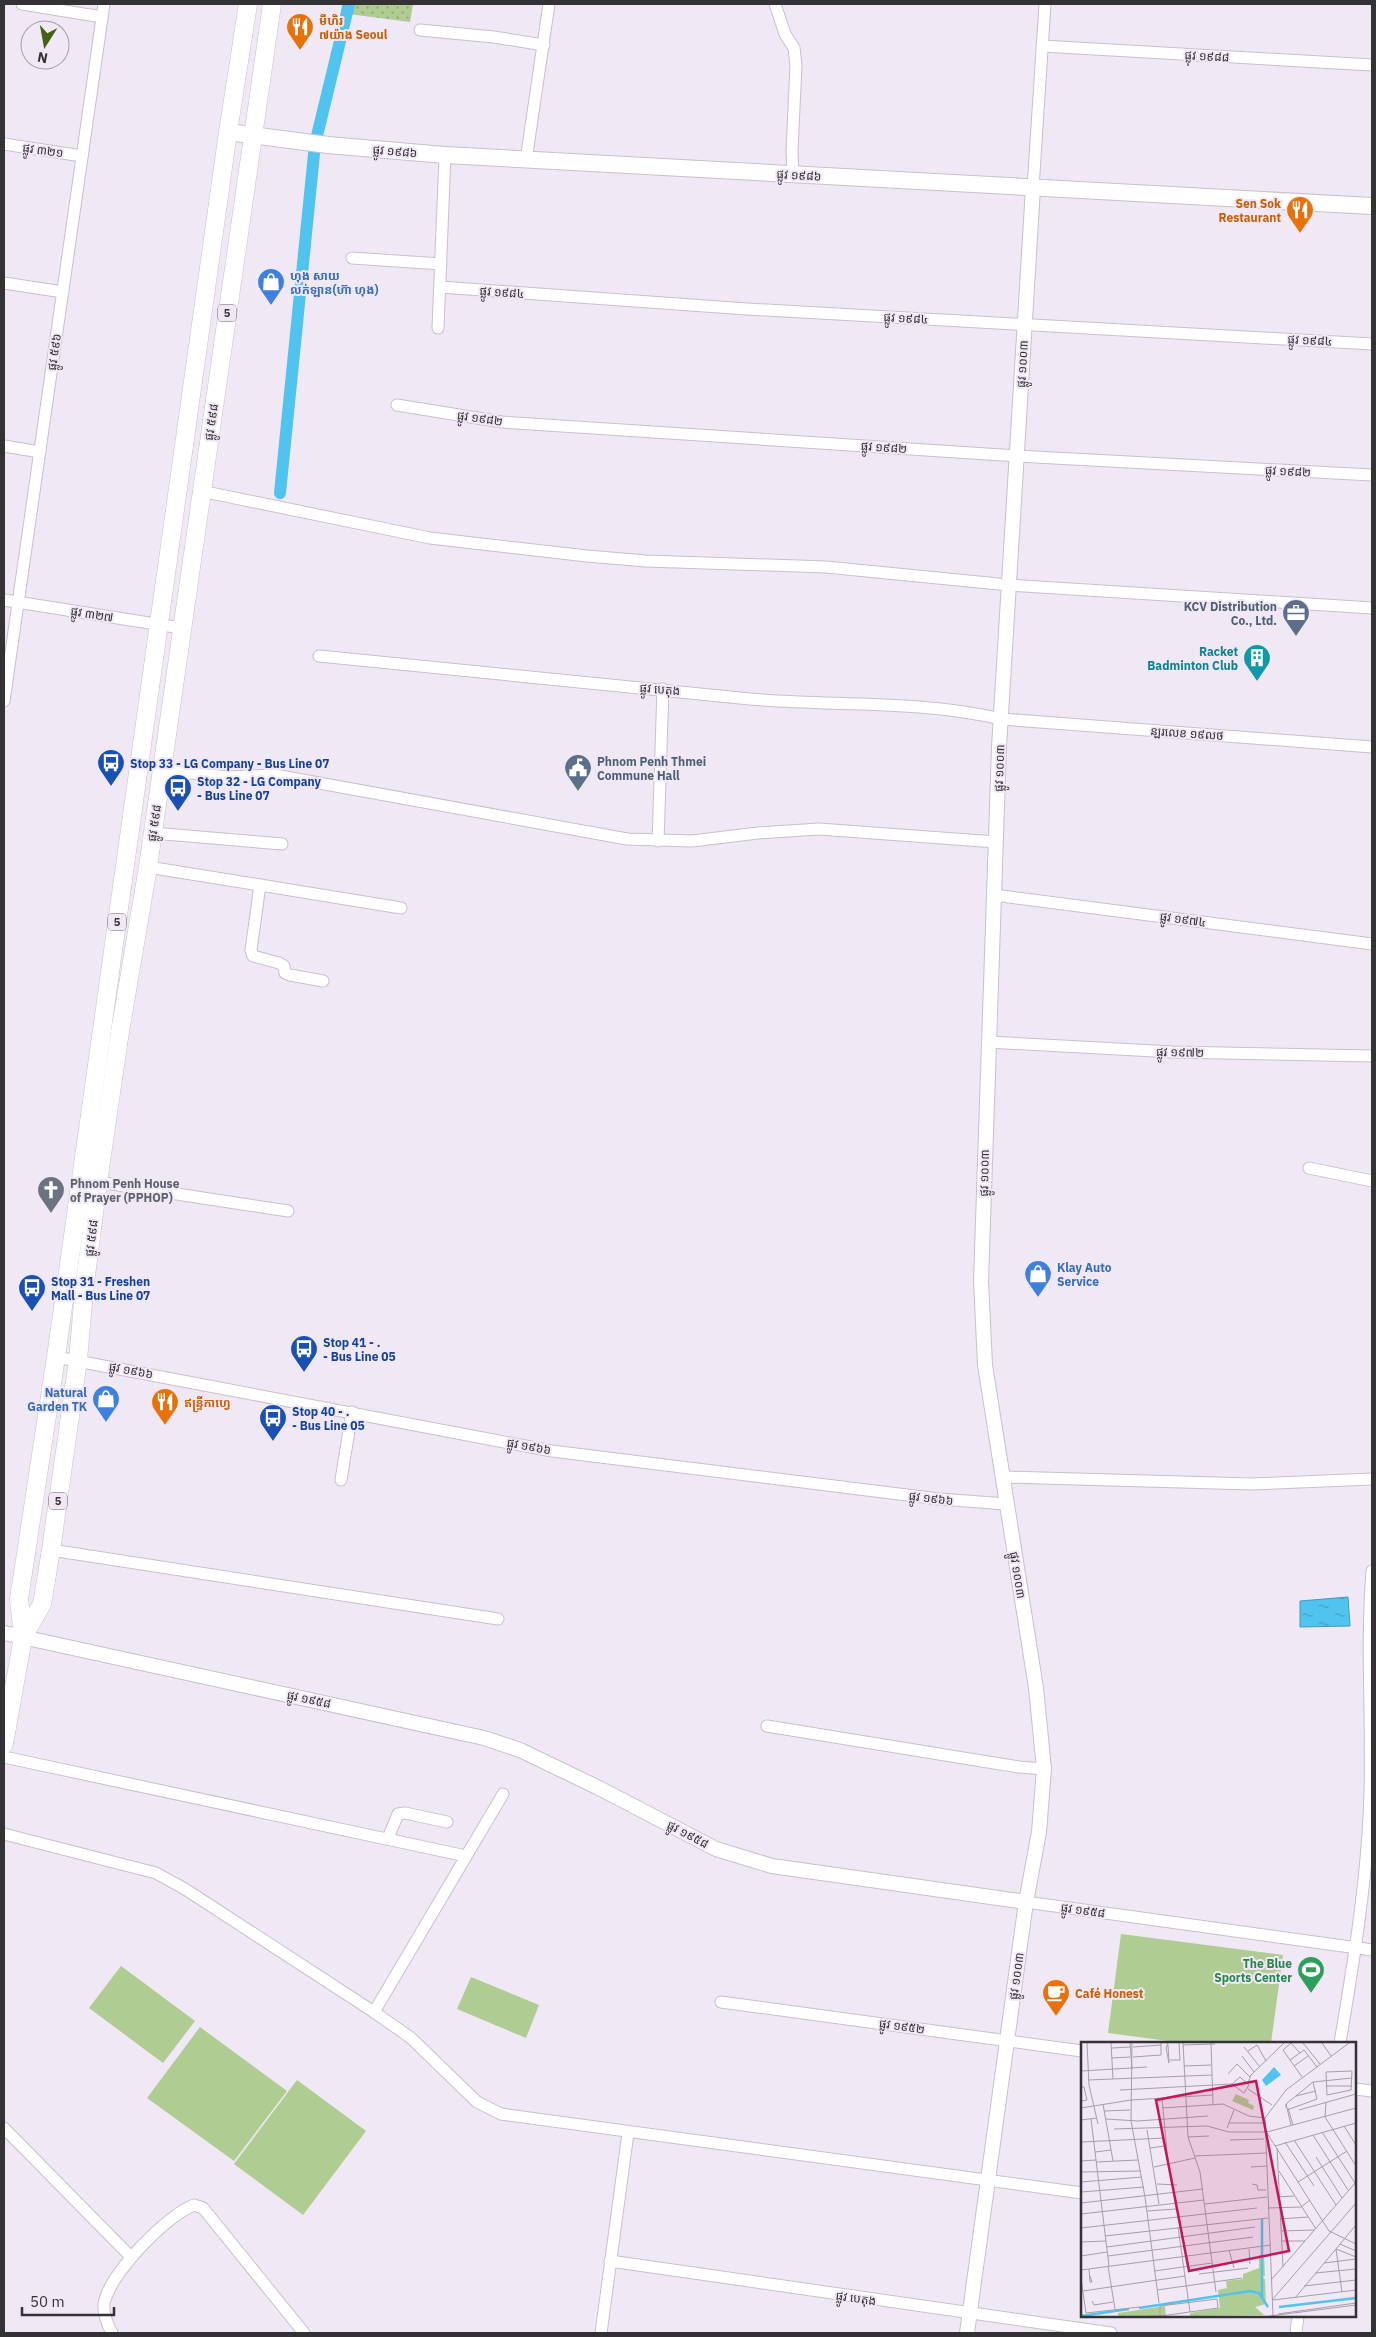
<svg xmlns="http://www.w3.org/2000/svg" width="1376" height="2337" viewBox="0 0 1376 2337" font-family="'IBM Plex Sans','Noto Sans Khmer',sans-serif">
  <style>
    .grass { fill: url(#grass-dots) }
    .park { fill: #afcc92 }
    .water { fill: url(#water-ripples); stroke: #4898b8 }
    .lines { fill: none; stroke-linecap: round; stroke-linejoin: round }
    .canal { stroke: #50c4ef; stroke-width: 12 }
    .minor-casing { stroke: #c8c0cc; stroke-width: 13 }
    .tertiary-casing { stroke: #c8c0cc; stroke-width: 16 }
    .secondary-casing { stroke: #c8c0cc; stroke-width: 18 }
    .primary-casing { stroke: #c8c0cc; stroke-width: 19 }
    .minor { stroke: #fff; stroke-width: 11 }
    .tertiary { stroke: #fff; stroke-width: 14 }
    .secondary { stroke: #fff; stroke-width: 16 }
    .primary { stroke: #fff; stroke-width: 18 }
    .labels { text-anchor: middle; dominant-baseline: central; stroke-width: 4; stroke-linejoin: round; paint-order: stroke }
    .shield { fill: #f0e8f4; stroke: #6d696f; stroke-width: 1 }
    .shield-label { font-size: 11px; font-weight: bold; fill: #353236 }
    .food-label { font-size: 12px; font-weight: bold; fill: #c56008; stroke: #f0e8f4; text-anchor: start }
    .street-label { font-size: 12px; fill: #353236; stroke: #f0e8f4 }
    .shop-label { font-size: 12px; font-weight: bold; fill: #366cbe; stroke: #f0e8f4; text-anchor: start }
    .service-label { font-size: 12px; font-weight: bold; fill: #4e5e75; stroke: #f0e8f4; text-anchor: end }
    .culture-label { font-size: 12px; font-weight: bold; fill: #0d838f; stroke: #f0e8f4; text-anchor: end }
    .transit-label { font-size: 12px; font-weight: bold; fill: #164399; stroke: #f0e8f4; text-anchor: start }
    .worship-label { font-size: 12px; font-weight: bold; fill: #5b616d; stroke: #f0e8f4; text-anchor: start }
    .leisure-label { font-size: 12px; font-weight: bold; fill: #27864d; stroke: #f0e8f4; text-anchor: end }
    .inset-river { fill: none; stroke: #50c4ef; stroke-width: 2.5 }
    .inset-road { fill: none; stroke: #a59fa8; stroke-width: 1 }
    .view { fill: #c2185b; fill-opacity: 0.15; stroke: #c2185b; stroke-width: 2.5 }
    .inset-edge { fill: none; stroke: #353236; stroke-width: 2.5 }
  </style>
  <defs>
    <pattern id="grass-dots" width="8" height="8" patternUnits="userSpaceOnUse" patternTransform="scale(1.25)"><rect width="8" height="8" fill="#afcc92"/><path d="M2 2h.1M6 6h.1" fill="none" stroke="#8fa678" stroke-width="1.8" stroke-linecap="round"/></pattern>
    <pattern id="water-ripples" width="26" height="14" patternUnits="userSpaceOnUse" patternTransform="scale(1.25)"><rect width="26" height="14" fill="#50c4ef"/><path d="M2 4q2-2 4 0t4 0M15 11q2-2 4 0t4 0" fill="none" stroke="#43a0c2"/></pattern>
  </defs>
  <rect width="100%" height="100%" fill="#f0e8f4"/>
  <!-- grass -->
  <polygon class="grass" points="342,4 413,4 410,22 341,13"/>
  <!-- park -->
  <g class="park">
    <polygon points="1121,1934 1283,1955 1271,2043 1183,2043 1108,2033"/>
    <polygon points="121,1966 195,2021 163,2063 89,2008"/>
    <polygon points="471,1977 539,2005 526,2038 457,2009"/>
    <polygon points="200,2027 287,2091 234,2161 147,2098"/>
    <polygon points="297,2080 366,2131 303,2215 234,2164"/>
  </g>
  <!-- water -->
  <polygon class="water" points="1348,1597 1350,1626 1300,1627 1300,1601"/>
  <g class="lines">
    <!-- canal -->
    <polyline class="canal" points="280,493 315,144 349,4"/>
    <defs>
      <g id="minor">
        <polyline points="22,4 102,17"/>
        <polyline points="775,4 785,34 794,48 796,65 792,151 793,174"/>
        <polyline points="420,30 494,37 544,45"/>
        <polyline points="1042,46 1372,65"/>
        <polyline points="4,144 82,156"/>
        <polyline points="526,160 549,4"/>
        <polyline points="1033,188 1045,4"/>
        <polyline points="352,258 441,264"/>
        <polyline points="4,283 63,292"/>
        <polyline points="440,287 747,309 1372,344"/>
        <polyline points="438,328 445,155"/>
        <polyline points="397,405 502,422 1017,456 1372,475"/>
        <polyline points="4,446 40,452"/>
        <polyline points="201,491 430,538 587,556 646,561 826,567 1009,585 1372,608"/>
        <polyline points="4,600 181,628"/>
        <path d="M319,656L750,699C834,706 919,700 1001,719L1372,747"/>
        <polyline points="4,701 104,4"/>
        <polyline points="161,770 228,777 275,775 627,839 692,841 758,833 819,829 996,842"/>
        <polyline points="153,833 282,844"/>
        <polyline points="658,841 663,689"/>
        <polyline points="148,867 260,885 251,950 253,956 279,963 284,966 285,973 290,975 323,981"/>
        <polyline points="260,885 401,908"/>
        <polyline points="994,895 1372,944"/>
        <polyline points="988,1042 1173,1052 1372,1056"/>
        <polyline points="1309,1168 1372,1181"/>
        <polyline points="92,1181 288,1211"/>
        <polyline points="56,1357 552,1451 939,1499 1007,1504"/>
        <polyline points="1003,1477 1251,1484 1372,1479"/>
        <polyline points="341,1480 352,1412"/>
        <polyline points="51,1550 498,1619"/>
        <polyline points="767,1726 1019,1767 1044,1769"/>
        <polyline points="4,1757 466,1856"/>
        <polyline points="4,1834 156,1873 185,1889 374,2012 411,2038 477,2102 501,2114 1082,2193"/>
        <polyline points="388,1838 398,1814 405,1813 447,1822"/>
        <polyline points="1026,1902 1372,1950"/>
        <polyline points="721,2002 1082,2051"/>
        <polyline points="374,2012 503,1794"/>
        <path d="M1340,2043C1354,1960 1368,1875 1370,1791C1372,1717 1366,1644 1372,1571"/>
        <polyline points="1355,2089 1372,2091"/>
        <polyline points="4,2128 131,2257"/>
        <polyline points="610,2261 1111,2333"/>
        <path d="M112,2333C107,2324 103,2315 104,2304C109,2274 167,2215 194,2205L203,2208L304,2333"/>
        <polyline points="601,2333 628,2133"/>
        <polyline points="1296,2333 1298,2316"/>
      </g>
      <g id="tertiary">
        <polyline points="4,1633 484,1738 520,1750 599,1788 716,1849 772,1866 1026,1902"/>
        <polyline points="967,2333 1026,1902 1039,1832 1044,1769 1036,1688 985,1365 981,1281 999,747 1033,188"/>
      </g>
      <polyline id="secondary" points="228,132 328,145 445,155 1372,206"/>
      <g id="primary">
        <polyline points="23,1637 42,1604 51,1550 78,1360 84,1291 98,1182 119,1038 148,867 272,4"/>
        <polyline points="4,1744 23,1637 19,1599 56,1357 228,132 248,4"/>
      </g>
    </defs>
    <!-- minor casing -->
    <use href="#minor" class="minor-casing"/>
    <!-- tertiary casing -->
    <use href="#tertiary" class="tertiary-casing"/>
    <!-- secondary casing -->
    <use href="#secondary" class="secondary-casing"/>
    <!-- primary casing -->
    <use href="#primary" class="primary-casing"/>
    <!-- minor -->
    <use href="#minor" class="minor"/>
    <!-- tertiary -->
    <use href="#tertiary" class="tertiary"/>
    <!-- secondary -->
    <use href="#secondary" class="secondary"/>
    <!-- primary -->
    <use href="#primary" class="primary"/>
  </g>
  <!-- icons -->
  <defs>
    <symbol id="restaurant-pin" viewBox="-11 -11 22 30"><path d="M0 17L-7.5 6A9.5 9.5 0 1 1 7.5 6Z" fill="#e8710a" stroke="#f0e8f4"/><path d="M-5-6h1v4h1v-4h1v4h1v-4h1v5L-1.5 .5V6h-2V.5L-5-1ZM5-6V6H3V1.5H1.5Q1.5-4 5-6Z" fill="#fff"/></symbol>
    <symbol id="shop-pin" viewBox="-11 -11 22 30"><path d="M0 17L-7.5 6A9.5 9.5 0 1 1 7.5 6Z" fill="#3f7fe0" stroke="#f0e8f4"/><path d="M-5-2.5h2.3a2.7 3.5 0 0 1 5.4 0H5L5.5 6h-11ZM-1.5-2.5h3a1.5 2.3 0 0 0-3 0Z" fill="#fff"/></symbol>
    <symbol id="office-pin" viewBox="-11 -11 22 30"><path d="M0 17L-7.5 6A9.5 9.5 0 1 1 7.5 6Z" fill="#5c6f8a" stroke="#f0e8f4"/><path d="M-6-3h4V-5.5h4V-3h4V5H-6ZM-1-4.5V-3h2v-1.5ZM-6 0V1H6V0Z" fill="#fff"/></symbol>
    <symbol id="building-pin" viewBox="-11 -11 22 30"><path d="M0 17L-7.5 6A9.5 9.5 0 1 1 7.5 6Z" fill="#0f9aa8" stroke="#f0e8f4"/><path d="M-4-6H4V6H1V3H-1V6H-4ZM-2.5-4.3h1.7v1.8h-1.7ZM.8-4.3h1.7v1.8H.8ZM-2.5-1h1.7V.8h-1.7ZM.8-1h1.7V.8H.8Z" fill="#fff"/></symbol>
    <symbol id="bus-pin" viewBox="-11 -11 22 30"><path d="M0 17L-7.5 6A9.5 9.5 0 1 1 7.5 6Z" fill="#1a4fb4" stroke="#f0e8f4"/><path d="M-5-6H5V4H4V6H2V4H-2V6H-4V4H-5ZM-3.5-4V0h7V-4ZM-3.5 1.2v1.5H-2V1.2ZM2 1.2v1.5H3.5V1.2Z" fill="#fff"/></symbol>
    <symbol id="civic-pin" viewBox="-11 -11 22 30"><path d="M0 17L-7.5 6A9.5 9.5 0 1 1 7.5 6Z" fill="#5c6f8a" stroke="#f0e8f4"/><path d="M-.6-6.5H3V-4.5H.6V-3L4-1V1h2V6H-6V1h2V-1L-.6-3ZM-1.2 2.5V6h2.4V2.5Z" fill="#fff"/></symbol>
    <symbol id="church-pin" viewBox="-11 -11 22 30"><path d="M0 17L-7.5 6A9.5 9.5 0 1 1 7.5 6Z" fill="#6b7280" stroke="#f0e8f4"/><path d="M-1.2-6h2.4v3.5h3.3v2.4h-3.3V6h-2.4V-.1h-3.3v-2.4h3.3Z" fill="#fff"/></symbol>
    <symbol id="stadium-pin" viewBox="-11 -11 22 30"><path d="M0 17L-7.5 6A9.5 9.5 0 1 1 7.5 6Z" fill="#2e9e5b" stroke="#f0e8f4"/><path d="M0-5a6.5 5 0 1 0 0 10a6.5 5 0 1 0 0-10ZM-3.5-1.8h7v3.6h-7Z" fill="#fff"/></symbol>
    <symbol id="cafe-pin" viewBox="-11 -11 22 30"><path d="M0 17L-7.5 6A9.5 9.5 0 1 1 7.5 6Z" fill="#e8710a" stroke="#f0e8f4"/><path d="M-5.5-4.5H6V0H3Q3 3.5 0 3.5H-2.5Q-5.5 3.5-5.5 0ZM3-3.2v2h1.7v-2ZM-6 4.5H4V6H-6Z" fill="#fff"/></symbol>
  </defs>
  <g fill-rule="evenodd">
    <use href="#restaurant-pin" x="284" y="11" width="32" height="43"/>
    <use href="#restaurant-pin" x="1284" y="194" width="32" height="43"/>
    <use href="#shop-pin" x="255" y="266" width="32" height="43"/>
    <use href="#office-pin" x="1280" y="597" width="32" height="43"/>
    <use href="#building-pin" x="1241" y="642" width="32" height="43"/>
    <use href="#bus-pin" x="95" y="747" width="32" height="43"/>
    <use href="#civic-pin" x="562" y="752" width="32" height="43"/>
    <use href="#bus-pin" x="162" y="772" width="32" height="43"/>
    <use href="#church-pin" x="35" y="1174" width="32" height="43"/>
    <use href="#shop-pin" x="1022" y="1258" width="32" height="43"/>
    <use href="#bus-pin" x="16" y="1272" width="32" height="43"/>
    <use href="#bus-pin" x="288" y="1333" width="32" height="43"/>
    <use href="#shop-pin" x="90" y="1383" width="32" height="43"/>
    <use href="#restaurant-pin" x="149" y="1386" width="32" height="43"/>
    <use href="#bus-pin" x="257" y="1402" width="32" height="43"/>
    <use href="#stadium-pin" x="1295" y="1954" width="32" height="43"/>
    <use href="#cafe-pin" x="1040" y="1977" width="32" height="43"/>
  </g>
  <g class="labels">
    <!-- shield labels -->
    <g class="shield">
      <rect x="218" y="304.5" width="18" height="17" rx="4"/>
      <rect x="108" y="913.5" width="18" height="17" rx="4"/>
      <rect x="49" y="1492.5" width="18" height="17" rx="4"/>
    </g>
    <g class="shield-label">
      <text x="227" y="313">5</text>
      <text x="117" y="922">5</text>
      <text x="58" y="1501">5</text>
    </g>
    <!-- food labels -->
    <g class="food-label">
      <text x="319" y="20">មីហិរ<tspan x="319" dy="14">៧យ៉ាង Seoul</tspan></text>
      <text x="1281" y="203" text-anchor="end">Sen Sok<tspan x="1281" dy="14">Restaurant</tspan></text>
      <text x="184" y="1402">ឥន្ទ្រីកាហ្វេ</text>
      <text x="1075" y="1993">Café Honest</text>
    </g>
    <!-- street labels -->
    <g class="street-label">
      <text transform="translate(1207 56) rotate(3)">ផ្លុវ ១៩៨៨</text>
      <text transform="translate(43 150) rotate(8)">ផ្លូវ ៣២១</text>
      <text transform="translate(395 151) rotate(5)">ផ្លូវ ១៩៨៦</text>
      <text transform="translate(799 175) rotate(3)">ផ្លូវ ១៩៨៦</text>
      <text transform="translate(502 292) rotate(4)">ផ្លូវ ១៩៨៤</text>
      <text transform="translate(906 318) rotate(3)">ផ្លូវ ១៩៨៤</text>
      <text transform="translate(1310 340) rotate(3)">ផ្លូវ ១៩៨៤</text>
      <text transform="translate(54 352) rotate(-82)">ផ្លូវ ៥៩៦</text>
      <text transform="translate(1022 364) rotate(-87)">ផ្លូវ ១០០៣</text>
      <text transform="translate(480 418) rotate(8)">ផ្លូវ ១៩៨២</text>
      <text transform="translate(211 422) rotate(-82)">ផ្លូវ ៥៩៨</text>
      <text transform="translate(884 447) rotate(4)">ផ្លូវ ១៩៨២</text>
      <text transform="translate(1288 471) rotate(3)">ផ្លូវ ១៩៨២</text>
      <text transform="translate(92 614) rotate(9)">ផ្លូវ ៣២៧</text>
      <text transform="translate(660 689) rotate(5)">ផ្លូវ បេតុង</text>
      <text transform="translate(1187 733) rotate(4)">ន្ឡរលេខ ១៩លថ</text>
      <text transform="translate(999 768) rotate(-88)">ផ្លូវ ១០០៣</text>
      <text transform="translate(154 823) rotate(-82)">ផ្លូវ ៥៩៨</text>
      <text transform="translate(1183 919) rotate(8)">ផ្លូវ ១៩៧៤</text>
      <text transform="translate(1180 1052) rotate(1)">ផ្លូវ ១៩៧២</text>
      <text transform="translate(984 1173) rotate(-89)">ផ្លូវ ១០០៣</text>
      <text transform="translate(91 1238) rotate(-83)">ផ្លូវ ៥៩៨</text>
      <text transform="translate(131 1370) rotate(11)">ផ្លូវ ១៩៦៦</text>
      <text transform="translate(529 1446) rotate(10)">ផ្លូវ ១៩៦៦</text>
      <text transform="translate(931 1498) rotate(7)">ផ្លូវ ១៩៦៦</text>
      <text transform="translate(1018 1575) rotate(81)">ផ្លូវ ១០០៣</text>
      <text transform="translate(309 1699) rotate(12)">ផ្លូវ ១៩៥៨</text>
      <text transform="translate(688 1834) rotate(28)">ផ្លូវ ១៩៥៨</text>
      <text transform="translate(1083 1910) rotate(8)">ផ្លូវ ១៩៥៨</text>
      <text transform="translate(1016 1976) rotate(-82)">ផ្លូវ ១០០៣</text>
      <text transform="translate(902 2026) rotate(8)">ផ្លូវ ១៩៥២</text>
      <text transform="translate(856 2298) rotate(8)">ផ្លូវ បេតុង</text>
    </g>
    <!-- shop labels -->
    <g class="shop-label">
      <text x="290" y="275">ហុង សាយ<tspan x="290" dy="14">លក់ឡាន(ហ៊ា ហុង)</tspan></text>
      <text x="1057" y="1267">Klay Auto<tspan x="1057" dy="14">Service</tspan></text>
      <text x="87" y="1392" text-anchor="end">Natural<tspan x="87" dy="14">Garden TK</tspan></text>
    </g>
    <!-- service labels -->
    <g class="service-label">
      <text x="1277" y="606">KCV Distribution<tspan x="1277" dy="14">Co., Ltd.</tspan></text>
      <text x="597" y="761" text-anchor="start">Phnom Penh Thmei<tspan x="597" dy="14">Commune Hall</tspan></text>
    </g>
    <!-- culture labels -->
    <g class="culture-label">
      <text x="1238" y="651">Racket<tspan x="1238" dy="14">Badminton Club</tspan></text>
    </g>
    <!-- transit labels -->
    <g class="transit-label">
      <text x="130" y="763">Stop 33 - LG Company - Bus Line 07</text>
      <text x="197" y="781">Stop 32 - LG Company<tspan x="197" dy="14">- Bus Line 07</tspan></text>
      <text x="51" y="1281">Stop 31 - Freshen<tspan x="51" dy="14">Mall - Bus Line 07</tspan></text>
      <text x="323" y="1342">Stop 41 - .<tspan x="323" dy="14">- Bus Line 05</tspan></text>
      <text x="292" y="1411">Stop 40 - .<tspan x="292" dy="14">- Bus Line 05</tspan></text>
    </g>
    <!-- worship labels -->
    <g class="worship-label">
      <text x="70" y="1183">Phnom Penh House<tspan x="70" dy="14">of Prayer (PPHOP)</tspan></text>
    </g>
    <!-- leisure labels -->
    <g class="leisure-label">
      <text x="1292" y="1963">The Blue<tspan x="1292" dy="14">Sports Center</tspan></text>
    </g>
  </g>
  <!-- overview -->
  <g transform="translate(1081 2042)">
    <rect width="275" height="275" fill="#f0e8f4"/>
    <path d="M178,213H183L184,234L180,235L184,237L185,262L174,265L183,273L109,274V271L139,266L137,248L146,246L145,239L162,237V232L178,226ZM84,264L85,274H37V271Z" fill="#afcc92"/>
    <path d="M155,52L168,58L167,61L173,64L172,68L151,59Z" fill="#afcc92"/>
    <path d="M193,25L200,33L185,44L181,38Z" fill="#50c4ef"/>
    <path class="inset-river" d="M181,255V177M198,265L275,256M58,266L169,249L178,251L187,265M0,274L48,267"/>
    <path class="inset-road" d="M6,1L8,43L17,82M30,1L32,37M49,1L51,27M51,1L50,79L64,155L78,261M87,1L85,6L88,21L87,3M102,1L107,95L119,130L135,250M130,1L132,63M222,1L239,22M241,1L250,14M102,3L134,2M52,5L80,3M163,5L179,25M31,6L49,5M167,9L176,3L185,19M219,11L210,1L202,8L221,35M161,14L173,30M52,15L80,13V1M31,16L49,15M89,18H99L98,1M209,18L223,8L236,25M103,24L130,23M213,24L227,14M0,29L66,25M271,29L270,48L246,53L245,30ZM147,32L156,22L169,35M7,38L131,33M167,41L170,33L203,1M245,44H271M0,45H3L6,58L0,59M167,47L191,63M39,48L151,42L159,35L168,43L163,51L151,42M215,54L235,49M81,56L87,121M245,60L244,75L275,124M22,62L32,119M205,62L232,40L271,36M0,66L50,58L132,53M81,66L142,62L168,74L184,76M205,66V62L210,83M207,66L212,83M206,68L236,57L232,40M218,68L275,52M23,69L49,68M10,77L28,224M25,77L57,79L127,74M0,78L16,76M148,81H183M263,84L275,103M146,86L153,68M33,87L126,84L148,90H186L275,66M66,88L78,162M241,90L274,141M186,91L248,189L275,202M232,93L267,148M107,95L128,94M149,98L183,97M213,98L255,163M0,100L83,96M204,100L233,144M194,104L275,81M69,106L84,104M196,106L202,225M14,110L30,108M114,114L185,111M235,115L261,156M0,119L15,118M15,120L57,118M73,125L114,116M170,125L186,124M198,129L235,187M0,130L59,129M0,140L61,135M217,140L266,109M76,142L96,143M171,142L176,143L177,148H185M0,150L63,145M198,155L213,154M0,161L122,147M124,162L186,155M187,166L220,165L229,158M66,169L95,167M0,172L123,158M199,177L227,175M97,185L109,270M0,186L176,166M200,189L233,188M24,194L187,176M200,199H224M0,200L25,199M259,202L275,209M26,205L174,185M168,207L169,222M255,207L261,250M255,207L275,215M148,208L153,226M0,214L26,210M27,214L172,195M243,221L275,217M27,224L34,267M8,227L9,240H11L9,234M0,228L190,203M73,229L131,221M234,231L275,227M118,232L167,226M0,237L5,271L59,265M191,237L275,140M223,244L275,238M76,248L161,236M2,249L104,234M214,256L275,183M191,258L275,161M192,258L275,248M11,259L13,263L32,260M197,272L275,261M68,274H80L137,266L136,257L79,264V274M189,274L275,263M192,274L184,76L205,48L268,1"/>
    <path class="view" d="M175,39L208,209L108,229L75,58Z"/>
    <rect width="275" height="275" class="inset-edge"/>
  </g>
  <!-- border -->
  <rect width="1376" height="2337" fill="none" stroke="#353236" stroke-width="10"/>
  <!-- north arrow -->
  <g transform="translate(45 45) rotate(191)"><circle r="24" fill="#f0e8f4" stroke="#a59fa8"/>
  <path d="M0-4L9 19L0 12L-9 19Z" fill="#446216"/>
  <text y="-8" font-size="14" font-weight="bold" text-anchor="middle" fill="#353236">N</text>
  </g>
  <!-- scale -->
  <path d="M22 2307v8h92v-8" fill="none" stroke="#353236" stroke-width="2.5"/>
  <text x="30" y="2307" font-size="15" fill="#353236" stroke="#f0e8f4" stroke-width="4" paint-order="stroke">50 m</text>
</svg>
